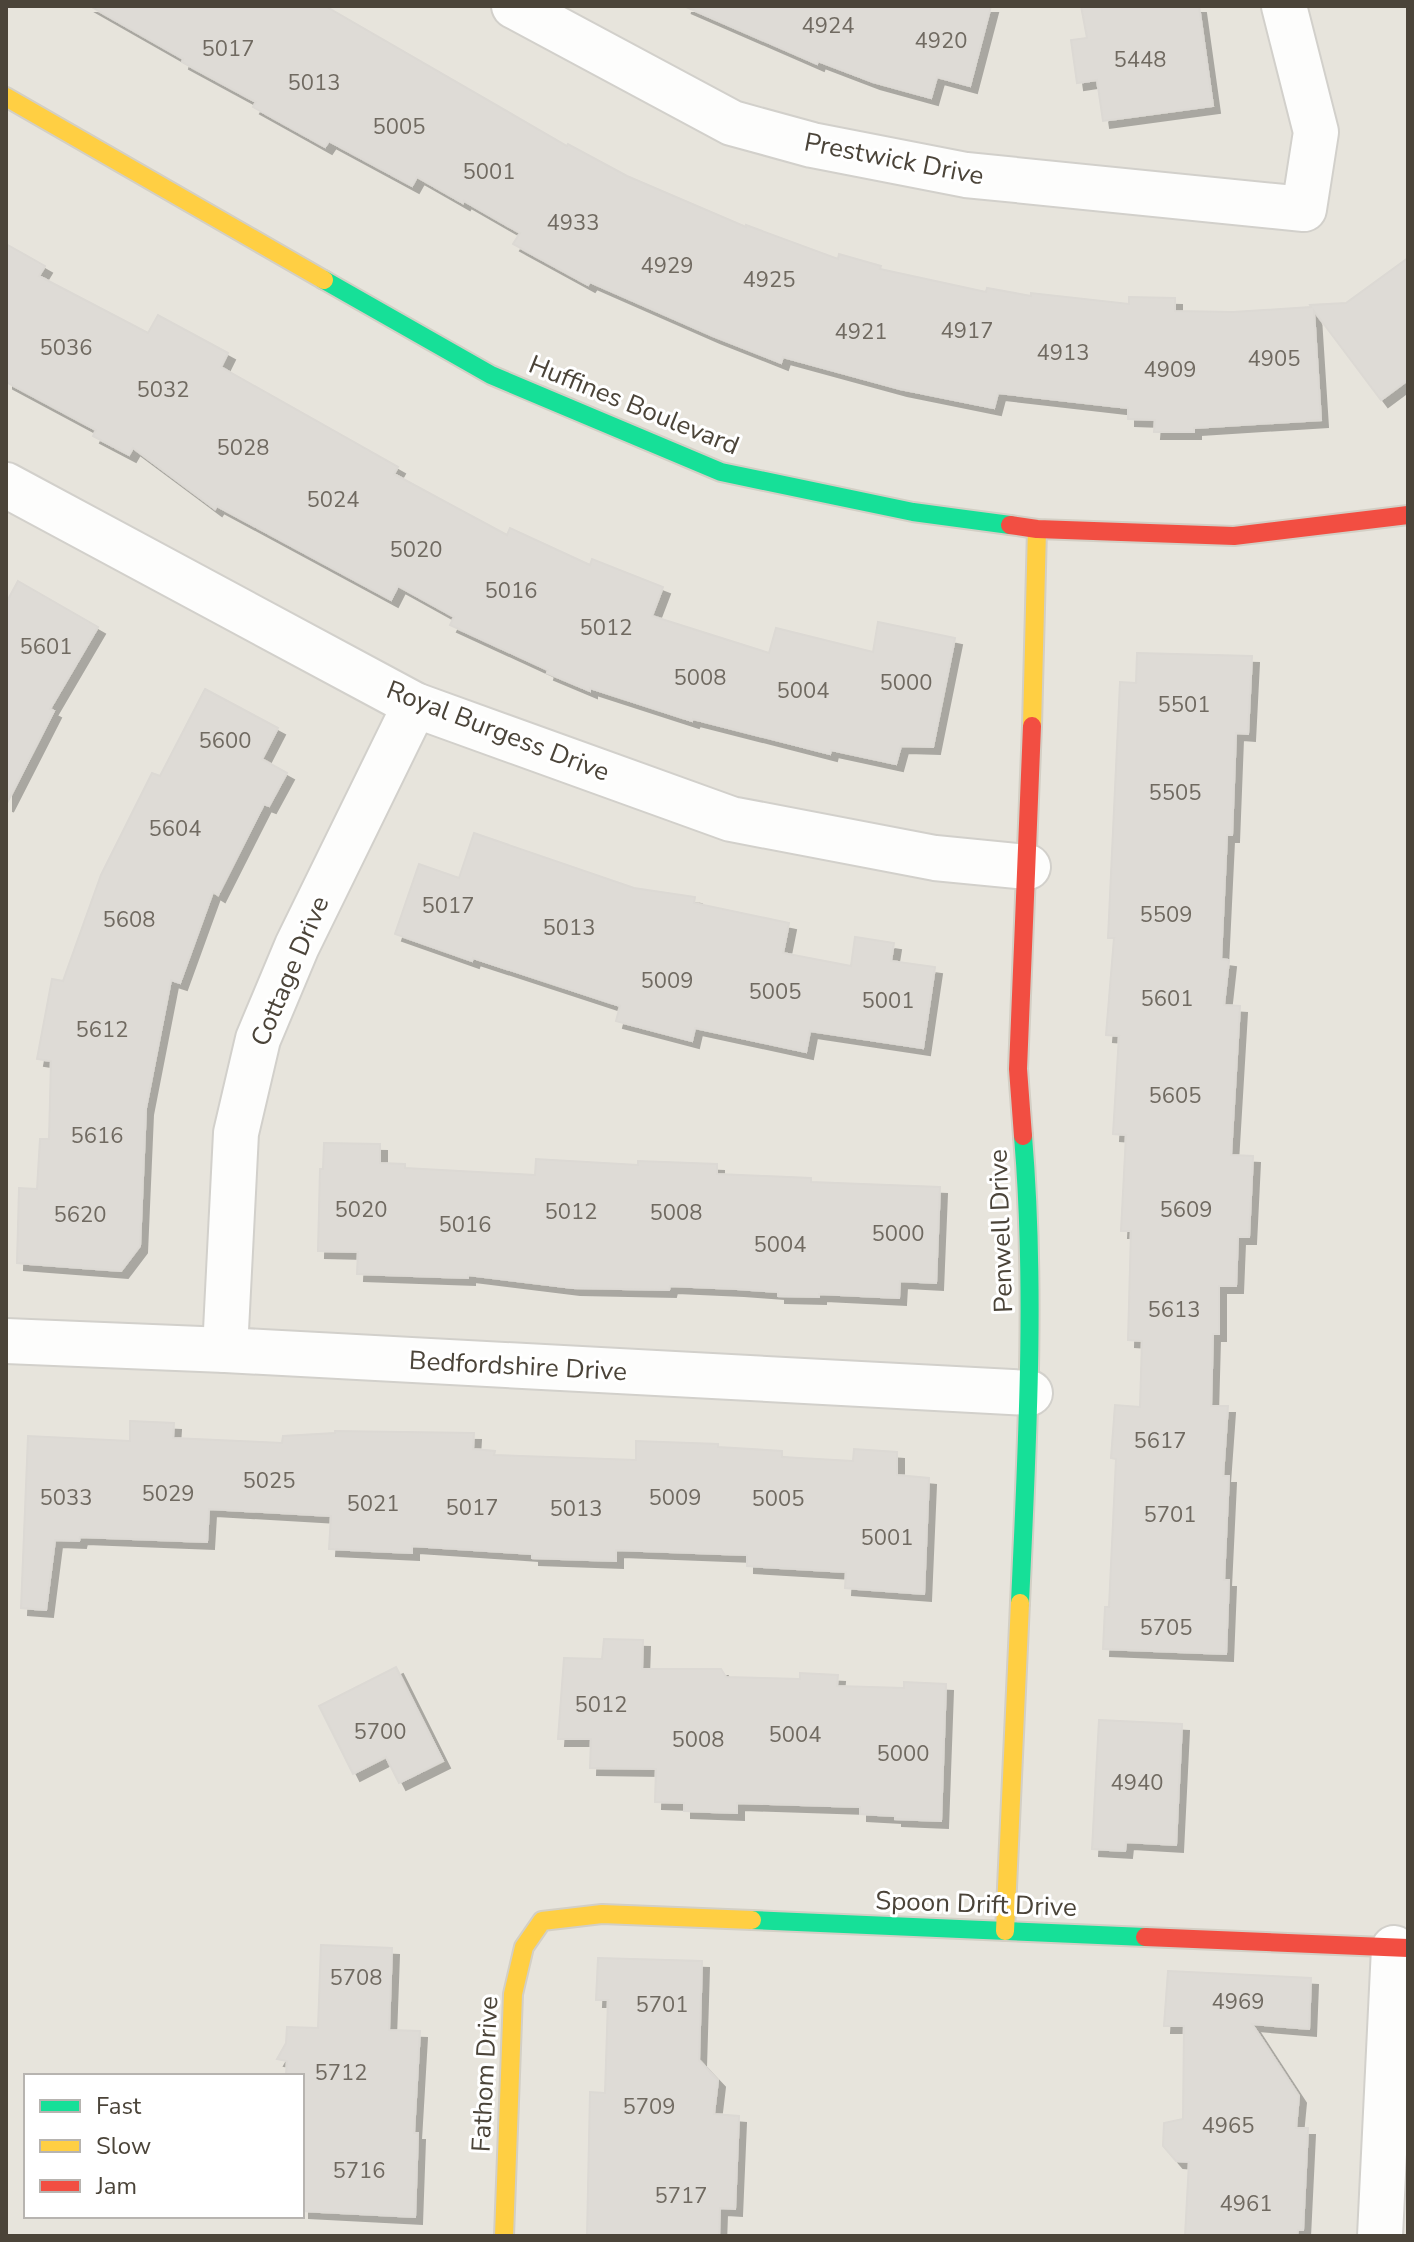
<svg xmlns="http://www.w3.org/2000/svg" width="1414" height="2242" viewBox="0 0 1414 2242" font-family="'Nunito Sans',sans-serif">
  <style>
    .residential { fill: #e7e4dc; fill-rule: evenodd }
    .building { fill: #dedbd6; stroke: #dcd9d4; stroke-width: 2; filter: url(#shadow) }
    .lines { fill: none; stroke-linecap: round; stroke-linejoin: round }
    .street-casing { stroke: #d2d0cb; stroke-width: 48 }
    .fast-casing { stroke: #d3cfc5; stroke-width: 22 }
    .slow-casing { stroke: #d3cfc5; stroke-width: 22 }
    .jam-casing { stroke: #d3cfc5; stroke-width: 22 }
    .street { stroke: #fdfdfc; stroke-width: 44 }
    .fast { stroke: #16e098; stroke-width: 18 }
    .slow { stroke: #ffcf43; stroke-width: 18 }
    .jam { stroke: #f24e42; stroke-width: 18 }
    .labels { text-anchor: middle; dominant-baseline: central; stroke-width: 6; stroke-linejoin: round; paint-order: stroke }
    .number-label { font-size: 22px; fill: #706a61 }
    .street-label { font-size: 26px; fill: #4b4439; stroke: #fff }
  </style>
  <defs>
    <filter id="shadow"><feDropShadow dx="7" dy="7" stdDeviation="0" flood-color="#0004"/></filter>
  </defs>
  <rect width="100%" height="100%" fill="#f4f2ee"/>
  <!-- residential -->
  <path class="residential" d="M6,6H1408V2236H6ZM26,2076H302V2216H26Z"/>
  <!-- building -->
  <g class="building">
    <polygon points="90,6 325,6 567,146 568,144 627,176 746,227 746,225 838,259 839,254 881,266 880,269 986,292 987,288 1031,296 1031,293 1129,304 1129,297 1175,298 1175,311 1233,312 1311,307 1310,305 1346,303 1408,258 1408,380 1381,400 1314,311 1321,420 1194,428 1194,432 1154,432 1155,420 1128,419 1128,408 998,393 994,408 900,389 783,357 781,363 713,336 590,282 588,285 513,244 520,233 464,201 463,203 417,177 412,186 329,141 325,147 253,107 256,102 182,62 183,59"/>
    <polygon points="684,6 991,6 970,86 937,77 931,98 873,82 818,61 817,64"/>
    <polygon points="1081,6 1199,6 1213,106 1103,121 1097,80 1077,83 1071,40 1087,38"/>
    <polygon points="6,244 45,266 39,276 148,333 158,315 228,353 221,367 398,467 394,474 507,535 510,528 590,565 592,559 663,587 652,616 769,653 776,628 873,652 878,622 955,638 933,747 901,746 896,764 831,750 830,754 693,719 692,721 590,688 590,691 547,673 548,670 450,625 454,617 398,586 391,600 217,506 215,509 133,448 129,455 93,436 96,430 6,382"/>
    <polygon points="18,581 98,627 50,709 54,711 6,805 6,603"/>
    <polygon points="1137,653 1252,656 1248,734 1236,733 1232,835 1227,835 1221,959 1229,960 1224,1005 1240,1006 1231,1155 1253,1156 1249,1237 1238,1237 1236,1286 1219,1286 1219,1334 1213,1334 1211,1406 1228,1406 1223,1476 1229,1476 1224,1580 1229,1580 1226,1654 1103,1649 1105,1607 1109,1607 1116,1459 1111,1458 1115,1405 1140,1407 1142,1341 1128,1340 1131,1231 1121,1231 1126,1135 1113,1134 1119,1036 1106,1035 1114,938 1108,938 1120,682 1136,683"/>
    <polygon points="205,689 278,728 262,759 287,773 269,806 264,804 218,895 213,892 180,983 171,980 146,1108 140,1246 121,1271 17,1263 19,1188 37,1189 40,1139 49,1139 51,1061 37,1059 52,979 63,981 101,875 152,773 160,776"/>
    <polygon points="474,833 634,888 695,897 694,903 789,923 783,953 851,966 855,937 894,943 891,961 935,967 923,1048 810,1031 806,1052 695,1028 692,1041 616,1021 620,1006 473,958 472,961 395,934 419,864 459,878"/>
    <polygon points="324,1143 380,1144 380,1163 405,1164 405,1168 535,1175 536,1159 638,1165 638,1161 717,1164 717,1174 811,1178 811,1182 940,1187 936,1283 900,1281 899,1298 819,1294 819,1297 778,1296 778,1292 737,1289 670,1286 669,1290 573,1288 468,1275 468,1278 357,1274 358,1252 318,1251 320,1169 323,1169"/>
    <polygon points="130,1421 174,1423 173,1438 282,1443 283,1436 335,1433 335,1431 474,1433 473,1449 495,1451 494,1455 636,1460 636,1441 718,1444 718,1447 782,1451 782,1457 853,1461 854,1449 897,1452 897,1475 929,1478 924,1594 845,1588 846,1572 747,1566 747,1555 616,1550 616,1561 532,1558 532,1554 412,1546 412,1553 329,1549 331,1516 209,1509 207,1542 80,1537 79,1541 55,1540 46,1610 21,1608 28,1436 130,1441"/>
    <polygon points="604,1639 643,1640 642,1669 721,1669 726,1677 800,1679 800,1673 838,1675 837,1686 904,1688 904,1682 946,1684 941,1821 895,1819 895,1816 860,1814 860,1807 737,1803 737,1813 684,1811 684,1803 655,1802 656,1769 590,1768 591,1739 558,1739 564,1658 602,1659"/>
    <polygon points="396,1667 443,1761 399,1783 386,1757 353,1774 319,1706"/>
    <polygon points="1099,1720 1182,1724 1176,1845 1126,1842 1125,1851 1092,1849"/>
    <polygon points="321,1945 392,1948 389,2030 420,2031 414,2133 418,2133 415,2217 302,2211 302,2074 286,2074 287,2061 277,2059 286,2043 287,2027 318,2028"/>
    <polygon points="598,1958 702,1961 699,2060 718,2080 714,2114 739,2116 735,2209 720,2208 719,2236 587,2236 590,2092 605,2093 608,2000 596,2000"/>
    <polygon points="1168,1971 1311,1978 1309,2029 1252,2024 1299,2096 1296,2128 1308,2128 1303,2230 1298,2230 1297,2236 1185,2236 1189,2162 1176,2161 1163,2146 1164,2123 1183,2119 1184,2026 1164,2026"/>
  </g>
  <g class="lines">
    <defs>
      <g id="street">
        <polyline points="514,6 732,123 812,145 966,175 1304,209 1316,132 1284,6"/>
        <polyline points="6,485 415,705 731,819 935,858 1028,867"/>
        <polyline points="6,1341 225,1350 1030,1393"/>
        <polyline points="225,1350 236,1133 258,1039 297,946 415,705"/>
        <polyline points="1380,2236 1394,1948"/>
      </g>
      <g id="fast">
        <polyline points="324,280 491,375 721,472 913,512 1010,525"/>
        <path d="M1020,1603C1027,1447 1036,1291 1023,1136"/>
        <polyline points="752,1920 1145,1937"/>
      </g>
      <g id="slow">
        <polyline points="6,97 324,280"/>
        <polyline points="1032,726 1037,529"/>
        <polyline points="1005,1931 1020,1603"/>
        <polyline points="504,2236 513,1994 524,1947 542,1921 602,1914 752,1920"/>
      </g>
      <g id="jam">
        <polyline points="1010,525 1037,529 1234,536 1408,515"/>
        <polyline points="1023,1136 1018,1069 1032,726"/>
        <polyline points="1145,1937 1408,1948"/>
      </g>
    </defs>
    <!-- street casing -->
    <use href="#street" class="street-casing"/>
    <!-- fast casing -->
    <use href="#fast" class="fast-casing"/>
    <!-- slow casing -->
    <use href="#slow" class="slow-casing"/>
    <!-- jam casing -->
    <use href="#jam" class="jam-casing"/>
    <!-- street -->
    <use href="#street" class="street"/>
    <!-- fast -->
    <use href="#fast" class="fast"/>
    <!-- slow -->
    <use href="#slow" class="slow"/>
    <!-- jam -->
    <use href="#jam" class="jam"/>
  </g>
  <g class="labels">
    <!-- number labels -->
    <g class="number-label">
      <text x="828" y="26">4924</text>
      <text x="941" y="41">4920</text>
      <text x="228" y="49">5017</text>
      <text x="1140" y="60">5448</text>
      <text x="314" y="83">5013</text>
      <text x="399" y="127">5005</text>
      <text x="489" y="172">5001</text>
      <text x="573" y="223">4933</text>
      <text x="667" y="266">4929</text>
      <text x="769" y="280">4925</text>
      <text x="967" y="331">4917</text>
      <text x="861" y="332">4921</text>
      <text x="66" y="348">5036</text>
      <text x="1063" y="353">4913</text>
      <text x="1274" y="359">4905</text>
      <text x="1170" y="370">4909</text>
      <text x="163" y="390">5032</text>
      <text x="243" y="448">5028</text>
      <text x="333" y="500">5024</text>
      <text x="416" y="550">5020</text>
      <text x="511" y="591">5016</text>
      <text x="606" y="628">5012</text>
      <text x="46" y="647">5601</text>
      <text x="700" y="678">5008</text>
      <text x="906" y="683">5000</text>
      <text x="803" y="691">5004</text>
      <text x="1184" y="705">5501</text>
      <text x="225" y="741">5600</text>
      <text x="1175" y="793">5505</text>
      <text x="175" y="829">5604</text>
      <text x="448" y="906">5017</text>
      <text x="1166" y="915">5509</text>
      <text x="129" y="920">5608</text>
      <text x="569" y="928">5013</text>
      <text x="667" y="981">5009</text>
      <text x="775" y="992">5005</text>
      <text x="1167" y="999">5601</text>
      <text x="888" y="1001">5001</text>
      <text x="102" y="1030">5612</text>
      <text x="1175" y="1096">5605</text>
      <text x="97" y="1136">5616</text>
      <text x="361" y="1210">5020</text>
      <text x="1186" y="1210">5609</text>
      <text x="571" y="1212">5012</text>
      <text x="676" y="1213">5008</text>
      <text x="80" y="1215">5620</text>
      <text x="465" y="1225">5016</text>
      <text x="898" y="1234">5000</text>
      <text x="780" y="1245">5004</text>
      <text x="1174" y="1310">5613</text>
      <text x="1160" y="1441">5617</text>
      <text x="269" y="1481">5025</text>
      <text x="168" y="1494">5029</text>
      <text x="66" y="1498">5033</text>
      <text x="675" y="1498">5009</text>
      <text x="778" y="1499">5005</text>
      <text x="373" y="1504">5021</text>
      <text x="472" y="1508">5017</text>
      <text x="576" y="1509">5013</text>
      <text x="1170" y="1515">5701</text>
      <text x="887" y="1538">5001</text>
      <text x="1166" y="1628">5705</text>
      <text x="601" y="1705">5012</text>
      <text x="380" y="1732">5700</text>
      <text x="795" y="1735">5004</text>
      <text x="698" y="1740">5008</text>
      <text x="903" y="1754">5000</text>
      <text x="1137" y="1783">4940</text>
      <text x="356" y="1978">5708</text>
      <text x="1238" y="2002">4969</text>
      <text x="662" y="2005">5701</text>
      <text x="341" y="2073">5712</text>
      <text x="649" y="2107">5709</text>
      <text x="1228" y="2126">4965</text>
      <text x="359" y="2171">5716</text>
      <text x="681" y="2196">5717</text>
      <text x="1246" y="2204">4961</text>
    </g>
    <!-- street labels -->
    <g class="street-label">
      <text transform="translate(894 159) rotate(11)">Prestwick Drive</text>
      <text transform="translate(634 405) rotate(22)">Huffines Boulevard</text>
      <text transform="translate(498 731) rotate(21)">Royal Burgess Drive</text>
      <text transform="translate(290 971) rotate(-67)">Cottage Drive</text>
      <text transform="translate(1001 1231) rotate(-92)">Penwell Drive</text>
      <text transform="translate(518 1366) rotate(3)">Bedfordshire Drive</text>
      <text transform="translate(976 1904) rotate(2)">Spoon Drift Drive</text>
      <text transform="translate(485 2074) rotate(-87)">Fathom Drive</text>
    </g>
  </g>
  <!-- border -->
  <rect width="1414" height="2242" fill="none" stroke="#4b4439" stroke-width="16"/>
  <!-- legend -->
  <rect x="24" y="2074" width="280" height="144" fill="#ffffff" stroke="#b7b4b0" stroke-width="2"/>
  <rect x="40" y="2100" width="40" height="12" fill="#16e098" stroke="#b7b4b0" stroke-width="2"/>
  <text x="96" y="2114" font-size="24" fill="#4b4439">Fast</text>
  <rect x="40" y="2140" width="40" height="12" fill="#ffcf43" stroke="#b7b4b0" stroke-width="2"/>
  <text x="96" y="2154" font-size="24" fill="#4b4439">Slow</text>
  <rect x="40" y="2180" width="40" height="12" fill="#f24e42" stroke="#b7b4b0" stroke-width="2"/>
  <text x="96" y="2194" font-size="24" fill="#4b4439">Jam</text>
</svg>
